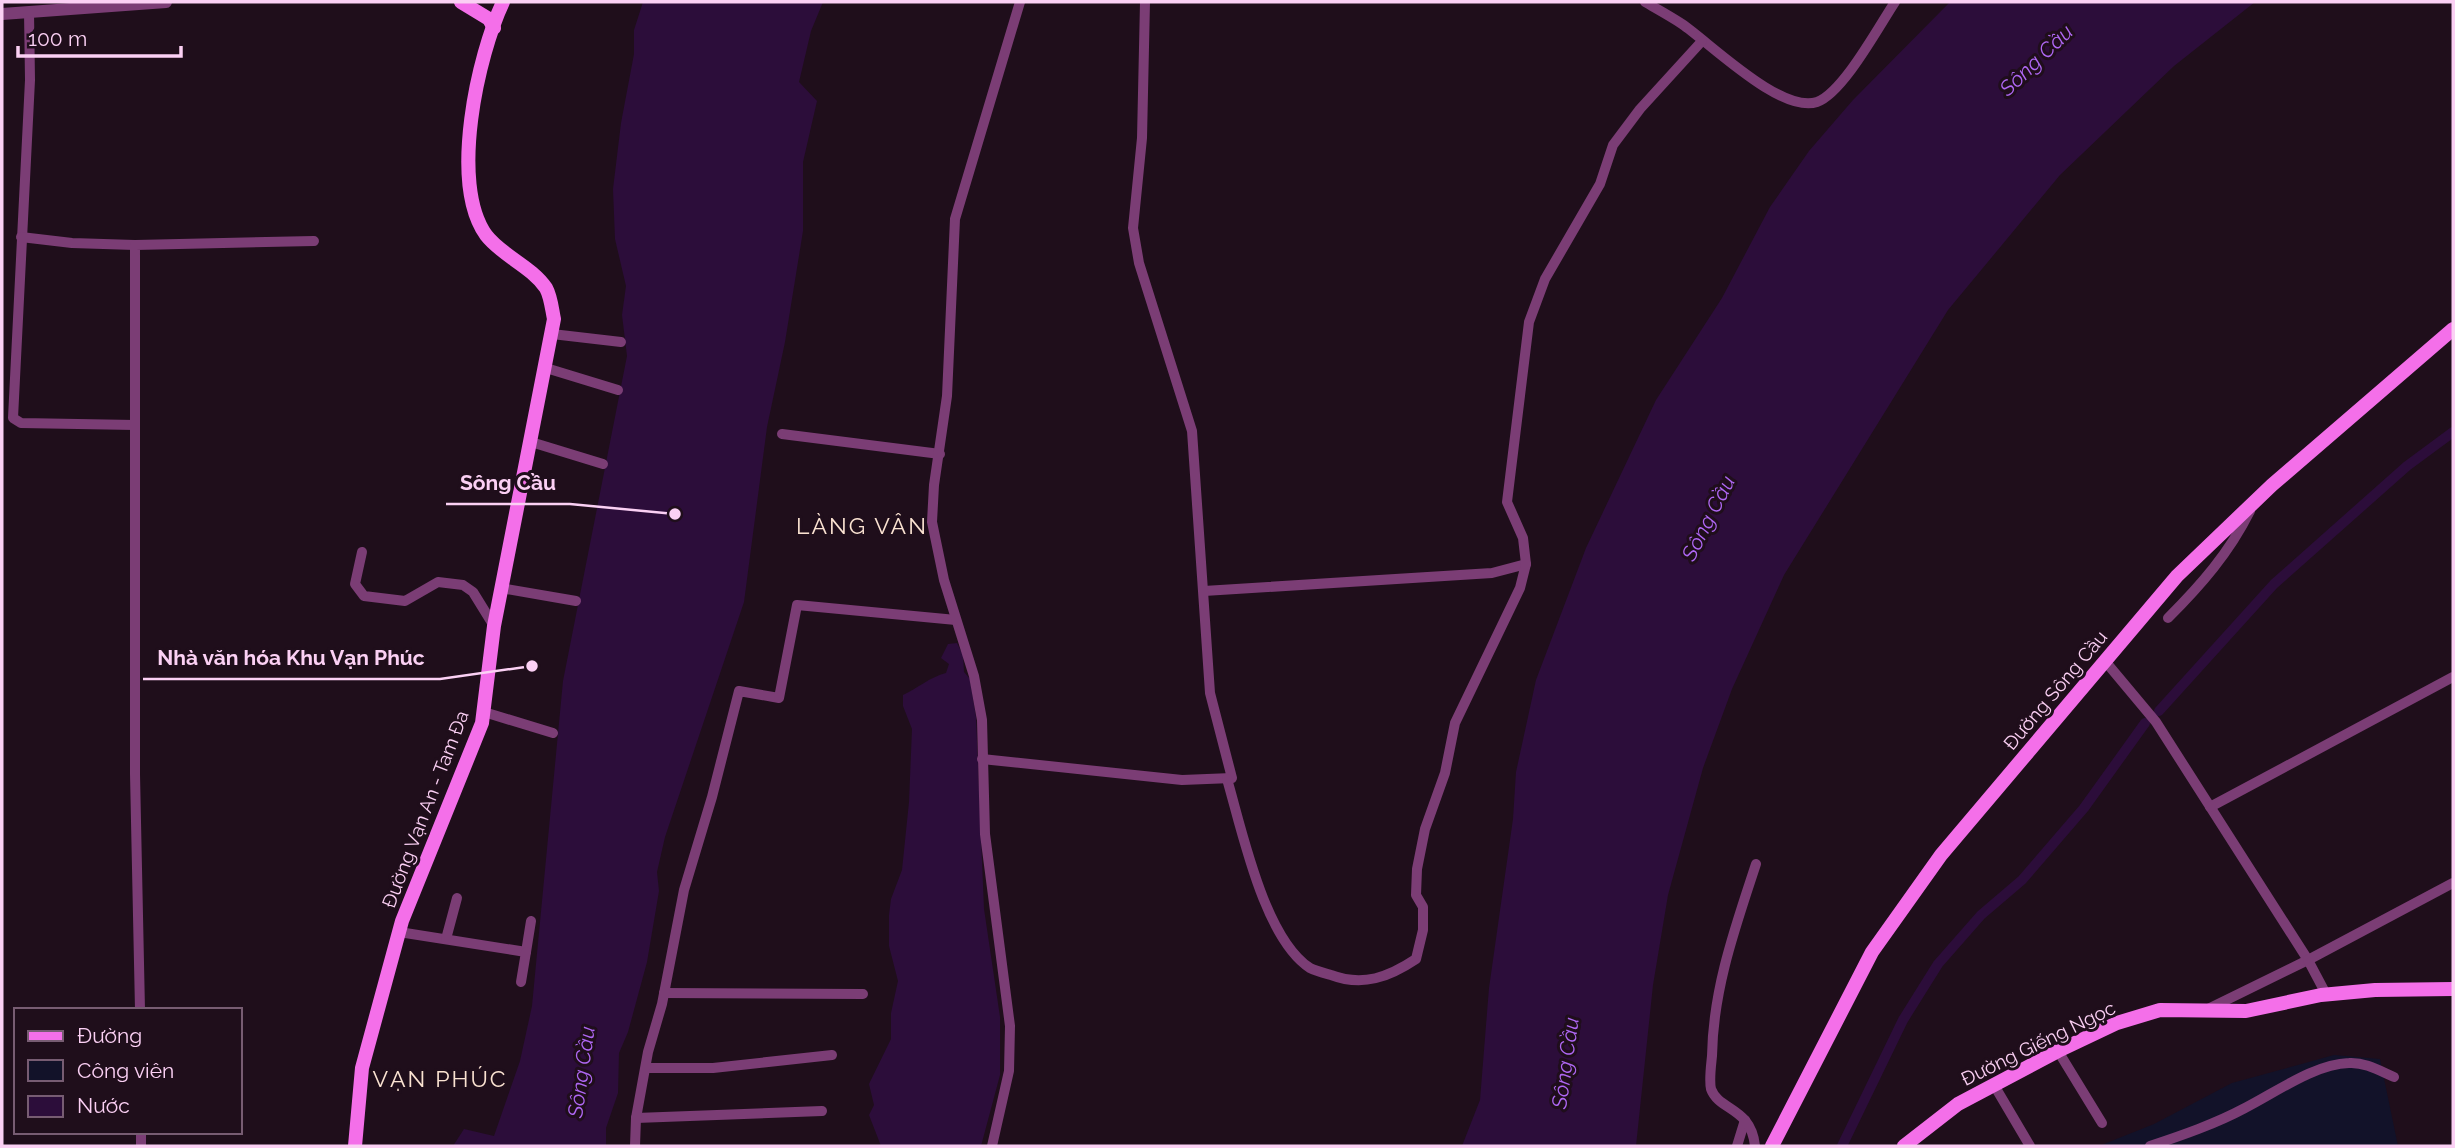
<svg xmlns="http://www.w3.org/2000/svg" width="2455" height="1148" viewBox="0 0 2455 1148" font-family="Raleway,sans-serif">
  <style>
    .green { fill: #121229 }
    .water { fill: #2c0d3a }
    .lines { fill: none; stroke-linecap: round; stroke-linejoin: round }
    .canal { stroke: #2c0d3a; stroke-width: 10 }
    .minor { stroke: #7b3d75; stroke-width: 10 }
    .tertiary { stroke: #7b3d75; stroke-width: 12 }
    .secondary { stroke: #f46fe9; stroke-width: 14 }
    .labels { text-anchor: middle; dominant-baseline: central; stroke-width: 6; stroke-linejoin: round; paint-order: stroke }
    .street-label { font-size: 19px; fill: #fbd0f4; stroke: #1f0e1b }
    .water-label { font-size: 21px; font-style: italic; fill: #af67f3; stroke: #1f0e1b }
    .quarter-label { font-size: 23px; letter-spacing: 2px; fill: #fbe3d2; stroke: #1f0e1b }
    .leader { fill: none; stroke: #fbd0f4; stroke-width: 2.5 }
    .callout-dot { fill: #fbd0f4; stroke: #1f0e1b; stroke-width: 2.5 }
    .callout-label { font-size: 21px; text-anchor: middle; font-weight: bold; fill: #fbd0f4; stroke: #1f0e1b; stroke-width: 6; stroke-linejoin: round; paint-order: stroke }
  </style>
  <rect width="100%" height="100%" fill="#1f0e1b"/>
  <!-- green -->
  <polygon class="green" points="2334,1055 2380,1059 2398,1146 2099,1146 2154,1124 2232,1083"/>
  <!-- water -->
  <g class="water">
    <polygon points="643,2 823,2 811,31 799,82 817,101 803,162 803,231 785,342 767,427 744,602 665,837 657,872 659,891 647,962 628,1032 619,1053 618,1093 606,1128 606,1146 453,1146 464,1129 494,1136 520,1061 532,1006 563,681 627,356 622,315 626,286 615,239 613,189 621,123 634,54 634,30"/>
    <polygon points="1950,2 2255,2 2174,66 2060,175 1948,310 1784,575 1732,689 1703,768 1668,895 1653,985 1636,1146 1462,1146 1480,1100 1489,988 1513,819 1516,772 1536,680 1586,548 1656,400 1722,298 1770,207 1809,151 1853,100"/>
    <path d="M957,643L963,655L964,672L970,679L976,717L984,909L1000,1017V1075L981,1146H881L869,1115L874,1105L869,1084L891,1039V1013L898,981L889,946V915L891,899L902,870L909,802L912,729L903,706V695C918,688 930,677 946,673L949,664L941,658L948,644Z"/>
  </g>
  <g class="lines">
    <!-- canal -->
    <g class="canal">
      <polyline points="2159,711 2274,584 2407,466 2453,432"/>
      <polyline points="1842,1146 1903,1020 1938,964 1981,915 2022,880 2084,808 2145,723"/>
    </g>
    <!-- minor -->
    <g class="minor">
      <path d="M1645,2C1657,9 1670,16 1682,24C1710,43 1781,114 1817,102C1843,93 1879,26 1895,2"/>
      <polyline points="29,12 30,80 13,418 21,423 135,425"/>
      <polyline points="21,237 72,243 135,245"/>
      <polyline points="552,334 621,342"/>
      <polyline points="546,368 618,390"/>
      <polyline points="782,434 940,454"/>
      <polyline points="531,442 603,464"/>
      <polyline points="362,552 355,584 364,596 405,601 438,582 463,585 473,592 494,626"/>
      <polyline points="501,588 576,601"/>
      <polyline points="1204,591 1492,573 1526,564"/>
      <path d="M2168,618C2201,585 2229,553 2250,511"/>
      <polyline points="2105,661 2156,722 2308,960 2208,1009"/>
      <polyline points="484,712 553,733"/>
      <polyline points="982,759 1182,780 1232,778 1210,693 1192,431 1139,263 1133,228 1142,138 1145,2"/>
      <path d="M1227,779C1242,830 1264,938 1310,968C1316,971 1324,973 1331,975C1363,987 1389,977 1416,959L1423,930V907L1416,895L1417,869L1425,829L1445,773L1455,723L1520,588L1526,564L1523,538L1507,502L1529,322L1545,279L1600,184L1613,145L1640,109L1702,41"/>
      <polyline points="2210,807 2453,677"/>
      <polyline points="399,932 526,952 531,921"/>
      <polyline points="446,939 457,898"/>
      <polyline points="521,982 526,952"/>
      <polyline points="664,993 863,994"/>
      <polyline points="2326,994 2308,960 2453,883"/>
      <polyline points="140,1010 135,774 135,245 314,241"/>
      <polyline points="2058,1051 2102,1123"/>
      <polyline points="646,1068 713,1068 832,1055"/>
      <polyline points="1994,1085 2030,1146"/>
      <polyline points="636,1118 822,1111"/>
      <polyline points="141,1132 141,1146"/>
      <polyline points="635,1146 636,1118 648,1052 662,1004 684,890 712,797 739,691 779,698 797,605 956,620"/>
      <polyline points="992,1146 1009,1071 1010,1026 985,834 982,720 974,676 944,580 932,522 934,485 947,396 955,219 1020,2"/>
      <polyline points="1737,1146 1745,1120"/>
      <path d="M1755,1146C1751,1107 1719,1111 1711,1089C1709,1080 1711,1066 1712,1056C1713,989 1735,928 1756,864"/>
      <path d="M2150,1146C2183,1135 2215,1124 2245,1108C2275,1093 2314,1064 2349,1063C2365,1062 2380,1071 2394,1077"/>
    </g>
    <!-- tertiary -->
    <polyline class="tertiary" points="2,14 166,2"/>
    <!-- secondary -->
    <g class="secondary">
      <polyline points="461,2 489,19 494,28"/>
      <path d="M355,1146L362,1068L402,921L482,723L494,626L554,319C552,310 551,297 546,288C531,266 502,256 486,235C449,183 478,55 503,2"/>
      <polyline points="1772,1146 1872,952 1941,855 2177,576 2272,485 2453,329"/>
      <polyline points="1904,1146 1958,1104 2058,1051 2117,1023 2160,1010 2246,1011 2321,995 2375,990 2453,989"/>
    </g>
  </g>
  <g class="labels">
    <!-- street labels -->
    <g class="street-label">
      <text transform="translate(2055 690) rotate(-50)">Đường Sông Cầu</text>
      <text transform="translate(425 809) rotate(-69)">Đường Vạn An - Tam Đa</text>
      <text transform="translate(2038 1043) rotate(-26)">Đường Giếng Ngọc</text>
    </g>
    <!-- water labels -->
    <g class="water-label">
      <text transform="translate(2036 60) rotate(-44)">Sông Cầu</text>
      <text transform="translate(1708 518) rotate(-63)">Sông Cầu</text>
      <text transform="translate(1565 1063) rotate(-82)">Sông Cầu</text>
      <text transform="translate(581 1072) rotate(-82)">Sông Cầu</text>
    </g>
    <!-- quarter labels -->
    <g class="quarter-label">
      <text x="862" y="525">LÀNG VÂN</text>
      <text x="440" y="1078">VẠN PHÚC</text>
    </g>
  </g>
  <!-- callouts -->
  <path class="leader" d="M675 514L570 504H446M532 666L440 679H143"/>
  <g class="callout-dot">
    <circle cx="675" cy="514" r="7"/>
    <circle cx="532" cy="666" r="7"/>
  </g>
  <g class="callout-label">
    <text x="508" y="490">Sông Cầu</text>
    <text x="291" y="665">Nhà văn hóa Khu Vạn Phúc</text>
  </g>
  <!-- border -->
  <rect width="2455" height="1148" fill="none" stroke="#fbd0f4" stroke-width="7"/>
  <!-- legend -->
  <rect x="14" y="1008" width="228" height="126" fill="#1f0e1b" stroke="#775c72" stroke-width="2"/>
  <rect x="28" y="1031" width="35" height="10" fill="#f46fe9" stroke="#775c72" stroke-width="2"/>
  <text x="77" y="1043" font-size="21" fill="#fbd0f4">Đường</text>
  <rect x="28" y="1060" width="35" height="21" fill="#121229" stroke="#775c72" stroke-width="2"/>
  <text x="77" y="1078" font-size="21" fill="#fbd0f4">Công viên</text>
  <rect x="28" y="1096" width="35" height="21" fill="#2c0d3a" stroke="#775c72" stroke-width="2"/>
  <text x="77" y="1113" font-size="21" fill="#fbd0f4">Nước</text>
  <!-- scale -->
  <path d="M18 46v10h163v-10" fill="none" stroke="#fbd0f4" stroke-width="3.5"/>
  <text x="28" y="46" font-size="21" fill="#fbd0f4" stroke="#1f0e1b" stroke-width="5" paint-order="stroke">100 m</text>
</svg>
